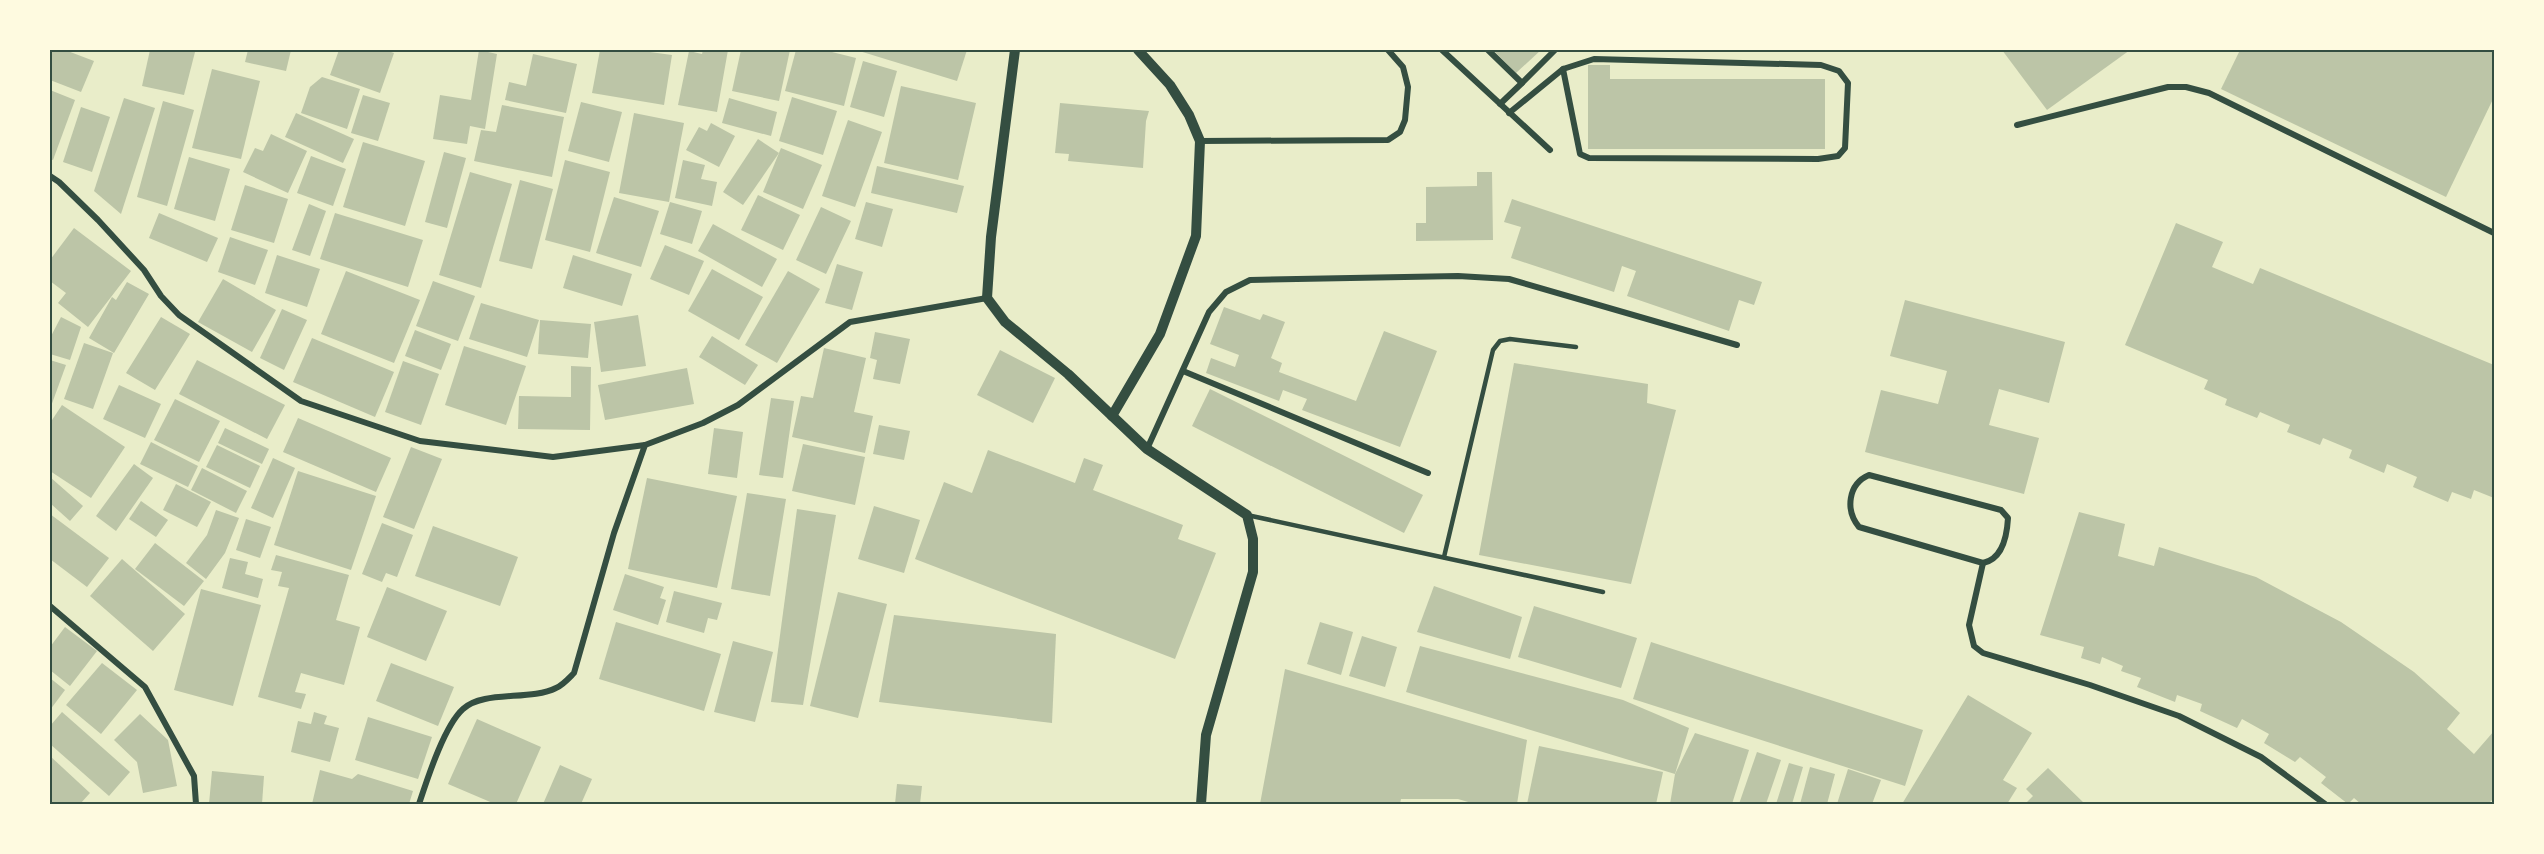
<svg xmlns="http://www.w3.org/2000/svg" width="2544" height="854" viewBox="0 0 2544 854" font-family="Figtree,sans-serif">
  <style>
    .building { fill: #bcc5a7 }
    .lines { fill: none; stroke-linecap: round; stroke-linejoin: round }
    .service { stroke: #344e41; stroke-width: 4.5 }
    .minor { stroke: #344e41; stroke-width: 6 }
    .tertiary { stroke: #344e41; stroke-width: 10 }
    .neatline { fill: none; stroke: #344e41; stroke-width: 2 }
  </style>
  <rect width="100%" height="100%" fill="#e9edc9"/>
  <!-- building -->
  <g class="building">
    <polygon points="50,50 65,50 94,61 81,92 50,80"/>
    <polygon points="150,50 195,52 184,95 142,86"/>
    <polygon points="248,50 291,50 286,71 245,62"/>
    <polygon points="339,50 385,50 394,53 380,93 330,75"/>
    <polygon points="479,50 497,54 485,129 470,126 467,144 433,139 440,95 471,100"/>
    <polygon points="600,50 635,50 672,55 664,105 592,93"/>
    <polygon points="703,50 728,50 717,112 678,105 689,51 702,54"/>
    <polygon points="741,50 790,50 779,101 732,91"/>
    <polygon points="796,50 824,50 856,58 844,106 785,91"/>
    <polygon points="856,50 967,50 957,81"/>
    <polygon points="1493,50 1541,50 1516,73"/>
    <polygon points="2002,50 2130,50 2047,110"/>
    <polygon points="2240,50 2494,50 2494,97 2446,197 2221,89"/>
    <polygon points="533,54 577,64 566,113 505,100 509,82 526,86"/>
    <polygon points="863,61 897,71 884,117 850,107"/>
    <polygon points="1588,65 1610,65 1610,79 1825,79 1825,149 1588,149"/>
    <polygon points="212,69 260,81 241,159 192,148"/>
    <polygon points="322,77 360,89 347,129 301,113 310,87"/>
    <polygon points="901,86 976,103 958,180 884,163"/>
    <polygon points="50,90 75,100 53,160 50,159"/>
    <polygon points="363,95 390,103 378,141 351,133"/>
    <polygon points="792,97 837,111 823,155 779,141"/>
    <polygon points="124,98 155,108 121,214 94,191"/>
    <polygon points="729,98 777,112 771,136 722,123"/>
    <polygon points="163,101 194,110 167,206 137,197"/>
    <polygon points="581,102 622,112 609,162 568,151"/>
    <polygon points="1060,103 1149,111 1146,121 1143,168 1068,161 1069,154 1055,153"/>
    <polygon points="502,105 564,117 552,177 474,161 481,130 496,132"/>
    <polygon points="81,107 110,117 92,172 63,162"/>
    <polygon points="296,113 354,139 343,163 285,137"/>
    <polygon points="634,113 684,123 669,202 619,193"/>
    <polygon points="848,120 882,132 855,207 822,196"/>
    <polygon points="711,123 735,136 719,167 686,150 699,127 707,131"/>
    <polygon points="271,134 307,151 288,193 243,172 255,148 263,151"/>
    <polygon points="758,139 779,153 743,205 723,192"/>
    <polygon points="363,142 425,161 405,226 343,207"/>
    <polygon points="781,148 822,165 803,209 763,192"/>
    <polygon points="444,152 466,158 447,228 425,222"/>
    <polygon points="311,156 346,169 333,206 297,193"/>
    <polygon points="189,157 230,169 215,221 174,209"/>
    <polygon points="565,160 610,172 590,252 545,240"/>
    <polygon points="683,160 705,165 701,179 717,182 712,206 675,198"/>
    <polygon points="877,166 964,186 957,213 871,193"/>
    <polygon points="470,172 512,184 481,288 439,275"/>
    <polygon points="1477,172 1492,172 1493,240 1416,241 1416,223 1426,223 1426,187 1477,186"/>
    <polygon points="520,180 553,189 532,269 499,261"/>
    <polygon points="245,185 288,199 274,243 231,230"/>
    <polygon points="758,195 800,215 783,250 741,230"/>
    <polygon points="614,197 659,211 641,267 596,253"/>
    <polygon points="1512,199 1762,282 1754,305 1739,300 1729,331 1627,296 1636,271 1622,266 1614,292 1511,258 1521,227 1504,222"/>
    <polygon points="670,202 702,211 692,244 660,234"/>
    <polygon points="866,202 893,209 882,247 855,239"/>
    <polygon points="309,204 326,211 310,256 292,250"/>
    <polygon points="821,207 851,221 826,274 796,260"/>
    <polygon points="159,213 218,238 207,262 149,238"/>
    <polygon points="335,213 423,240 408,287 320,259"/>
    <polygon points="2176,223 2223,242 2212,267 2253,284 2260,268 2494,365 2494,498 2474,490 2471,499 2452,492 2448,502 2413,487 2417,477 2387,464 2384,473 2349,458 2352,450 2323,438 2320,445 2287,432 2290,425 2260,412 2257,418 2225,405 2227,399 2204,389 2208,380 2125,345"/>
    <polygon points="713,224 777,259 762,287 698,251"/>
    <polygon points="74,228 131,271 88,327 58,303 66,293 50,281 50,260"/>
    <polygon points="230,237 268,250 255,285 218,272"/>
    <polygon points="665,245 704,261 689,295 650,279"/>
    <polygon points="277,255 320,269 307,307 265,293"/>
    <polygon points="573,255 632,274 622,306 563,288"/>
    <polygon points="837,264 863,272 852,310 825,303"/>
    <polygon points="712,269 763,297 739,340 688,311"/>
    <polygon points="346,271 420,300 394,363 321,334"/>
    <polygon points="788,271 820,289 777,363 745,345"/>
    <polygon points="223,279 276,310 252,352 198,322"/>
    <polygon points="433,281 475,296 458,341 416,326"/>
    <polygon points="127,282 149,294 114,353 89,338 112,297 116,300"/>
    <polygon points="1905,300 2065,342 2049,403 1999,389 1989,425 2039,438 2024,494 1865,452 1881,390 1938,404 1947,371 1890,356"/>
    <polygon points="481,303 539,320 527,357 469,339"/>
    <polygon points="1224,307 1260,320 1263,314 1285,322 1271,358 1282,363 1279,372 1356,401 1384,331 1437,351 1400,447 1302,410 1307,399 1283,390 1279,401 1206,373 1211,358 1235,367 1239,355 1210,344"/>
    <polygon points="282,309 307,320 284,370 260,358"/>
    <polygon points="638,315 646,366 601,372 594,322"/>
    <polygon points="61,317 81,327 70,360 50,354 50,338"/>
    <polygon points="161,317 190,334 155,390 126,373"/>
    <polygon points="540,320 591,324 588,358 538,354"/>
    <polygon points="415,330 451,344 441,370 405,356"/>
    <polygon points="875,332 910,339 900,384 873,379 877,360 870,358"/>
    <polygon points="712,336 758,365 745,385 699,357"/>
    <polygon points="312,338 394,372 375,417 293,382"/>
    <polygon points="84,343 113,353 93,409 64,399"/>
    <polygon points="464,346 526,366 506,425 445,405"/>
    <polygon points="824,348 866,358 854,412 873,416 865,453 792,437 801,396 813,398"/>
    <polygon points="1000,350 1055,378 1033,423 977,395"/>
    <polygon points="50,360 66,365 50,409"/>
    <polygon points="197,360 285,405 267,439 179,394"/>
    <polygon points="403,361 439,374 421,425 385,412"/>
    <polygon points="1514,363 1648,384 1647,403 1676,410 1631,584 1479,555"/>
    <polygon points="571,366 591,367 590,430 518,429 519,396 571,397"/>
    <polygon points="687,368 694,404 605,420 598,385"/>
    <polygon points="119,385 161,404 145,438 103,419"/>
    <polygon points="1210,389 1423,495 1404,533 1192,426"/>
    <polygon points="771,398 794,401 783,478 759,475"/>
    <polygon points="175,399 220,421 199,462 154,440"/>
    <polygon points="62,405 125,447 91,498 50,471 50,423"/>
    <polygon points="298,418 391,458 376,492 283,452"/>
    <polygon points="879,425 910,431 904,460 873,454"/>
    <polygon points="225,428 269,449 262,464 218,443"/>
    <polygon points="714,428 743,432 737,478 708,474"/>
    <polygon points="151,442 198,466 188,487 140,464"/>
    <polygon points="803,444 865,457 855,505 792,491"/>
    <polygon points="217,445 260,466 250,488 206,467"/>
    <polygon points="411,447 442,459 414,529 383,517"/>
    <polygon points="988,450 1075,483 1084,458 1103,465 1093,490 1183,525 1178,539 1216,553 1175,659 915,559 944,482 972,493"/>
    <polygon points="273,458 295,468 273,518 251,508"/>
    <polygon points="134,464 153,478 116,531 96,516"/>
    <polygon points="202,468 247,491 236,513 191,490"/>
    <polygon points="298,471 376,496 351,570 274,545"/>
    <polygon points="50,477 83,506 70,521 50,503"/>
    <polygon points="647,478 737,496 717,588 628,569"/>
    <polygon points="176,484 211,502 197,527 163,510"/>
    <polygon points="747,493 786,499 770,596 731,589"/>
    <polygon points="141,501 168,520 156,537 129,519"/>
    <polygon points="874,506 920,520 904,573 858,559"/>
    <polygon points="797,509 836,515 803,705 771,702"/>
    <polygon points="216,510 239,518 225,553 206,579 186,563 207,535"/>
    <polygon points="2079,512 2125,524 2118,556 2154,566 2159,547 2256,577 2341,622 2414,672 2460,713 2447,729 2474,754 2494,731 2494,798 2488,804 2361,804 2354,798 2348,804 2321,783 2326,777 2300,757 2295,762 2264,743 2269,734 2242,719 2237,728 2200,711 2202,704 2177,695 2175,702 2137,687 2141,678 2121,671 2123,666 2102,657 2100,664 2081,658 2084,647 2040,635"/>
    <polygon points="50,514 109,558 87,587 50,559"/>
    <polygon points="246,519 271,527 260,558 236,550"/>
    <polygon points="382,523 413,535 397,577 386,573 382,582 362,574"/>
    <polygon points="433,526 518,557 500,606 415,576"/>
    <polygon points="155,543 204,581 184,606 135,569"/>
    <polygon points="276,555 349,575 336,620 360,627 344,685 301,673 295,692 306,694 301,709 258,697 289,588 278,586 282,572 271,570"/>
    <polygon points="230,558 248,562 245,574 263,579 258,598 222,588"/>
    <polygon points="122,559 185,614 153,651 90,596"/>
    <polygon points="625,574 664,587 660,598 666,600 658,625 613,610"/>
    <polygon points="1434,586 1522,617 1510,659 1417,632"/>
    <polygon points="387,587 447,611 426,661 367,637"/>
    <polygon points="201,589 261,605 233,706 174,690"/>
    <polygon points="674,591 722,603 717,620 708,618 704,633 666,622"/>
    <polygon points="838,592 887,604 858,718 810,706"/>
    <polygon points="1534,606 1637,638 1621,688 1518,657"/>
    <polygon points="894,615 1056,634 1052,723 879,702"/>
    <polygon points="616,622 721,654 704,711 599,679"/>
    <polygon points="1320,622 1353,632 1341,675 1307,664"/>
    <polygon points="65,627 97,651 70,686 50,670 50,647"/>
    <polygon points="1362,636 1397,647 1385,687 1349,676"/>
    <polygon points="733,641 773,652 755,722 714,712"/>
    <polygon points="1651,642 1923,730 1905,786 1633,699"/>
    <polygon points="1420,646 1623,700 1689,728 1675,774 1406,692"/>
    <polygon points="102,663 137,690 101,734 66,705"/>
    <polygon points="391,663 454,687 438,726 376,701"/>
    <polygon points="1285,669 1527,740 1517,804 1475,804 1458,799 1401,799 1400,804 1260,804"/>
    <polygon points="50,678 65,690 50,710"/>
    <polygon points="1968,695 2032,733 2003,780 2017,788 2007,804 1902,804"/>
    <polygon points="62,712 130,772 109,796 50,744 50,726"/>
    <polygon points="314,712 327,716 324,724 339,728 330,762 291,752 298,721 311,724"/>
    <polygon points="140,714 168,740 177,786 143,793 137,762 114,740"/>
    <polygon points="368,717 432,737 418,779 355,760"/>
    <polygon points="477,719 541,747 516,804 495,804 448,784"/>
    <polygon points="1695,733 1749,750 1732,804 1670,804 1675,774"/>
    <polygon points="1539,746 1663,772 1656,804 1527,804"/>
    <polygon points="1757,752 1781,760 1766,804 1739,804"/>
    <polygon points="50,756 90,793 80,804 50,804"/>
    <polygon points="1789,763 1803,767 1792,804 1776,804"/>
    <polygon points="560,765 592,779 581,804 543,804"/>
    <polygon points="1810,767 1835,774 1827,804 1800,804"/>
    <polygon points="2048,768 2085,804 2025,804 2033,796 2026,789"/>
    <polygon points="1848,769 1881,780 1872,804 1837,804"/>
    <polygon points="320,770 352,779 358,774 413,791 409,804 312,804"/>
    <polygon points="212,771 264,776 262,804 209,804"/>
    <polygon points="897,784 922,786 920,804 895,804"/>
  </g>
  <g class="lines">
    <!-- service -->
    <g class="service">
      <polyline points="1247,515 1603,592"/>
      <polyline points="1444,557 1493,350 1500,341 1510,339 1576,347"/>
    </g>
    <!-- minor -->
    <g class="minor">
      <polyline points="1442,50 1550,150"/>
      <polyline points="1488,50 1522,83 1555,50"/>
      <polygon points="1594,59 1821,65 1839,71 1848,83 1845,148 1838,156 1818,159 1589,158 1580,154 1563,69"/>
      <polyline points="1500,104 1522,83"/>
      <polyline points="1509,113 1563,69"/>
      <polyline points="2017,125 2168,87 2186,87 2209,93 2494,233"/>
      <polyline points="1200,141 1388,140 1400,132 1405,120 1408,87 1403,67 1388,50"/>
      <polyline points="50,176 59,182 98,220 144,270 161,296 179,315 301,401 420,441 553,457 645,445"/>
      <polyline points="1183,371 1428,473"/>
      <polyline points="1147,449 1209,312 1226,292 1250,280 1458,276 1509,279 1737,345"/>
      <path d="M1869,475L2001,510L2008,518C2007,536 2003,559 1983,563L1859,527C1845,510 1848,484 1869,475Z"/>
      <polyline points="1983,563 1969,625 1974,646 1983,653 2090,685 2179,716 2261,757 2325,804"/>
      <polyline points="50,606 145,687 194,776 196,804"/>
      <path d="M419,804C427,780 444,726 463,709C483,690 530,701 556,688C563,685 569,678 574,673L614,533L645,445L703,423L738,405L850,322L987,298"/>
    </g>
    <!-- tertiary -->
    <g class="tertiary">
      <polyline points="1015,50 991,237 987,298 1005,322 1068,374 1147,449 1247,515 1253,539 1253,572 1206,735 1201,804"/>
      <polyline points="1112,416 1160,334 1196,236 1200,141 1189,115 1170,85 1138,50"/>
    </g>
  </g>
  <!-- border -->
  <rect width="2544" height="854" fill="none" stroke="#fefae0" stroke-width="102"/>
  <rect x="51" y="51" width="2442" height="752" class="neatline"/>
</svg>
